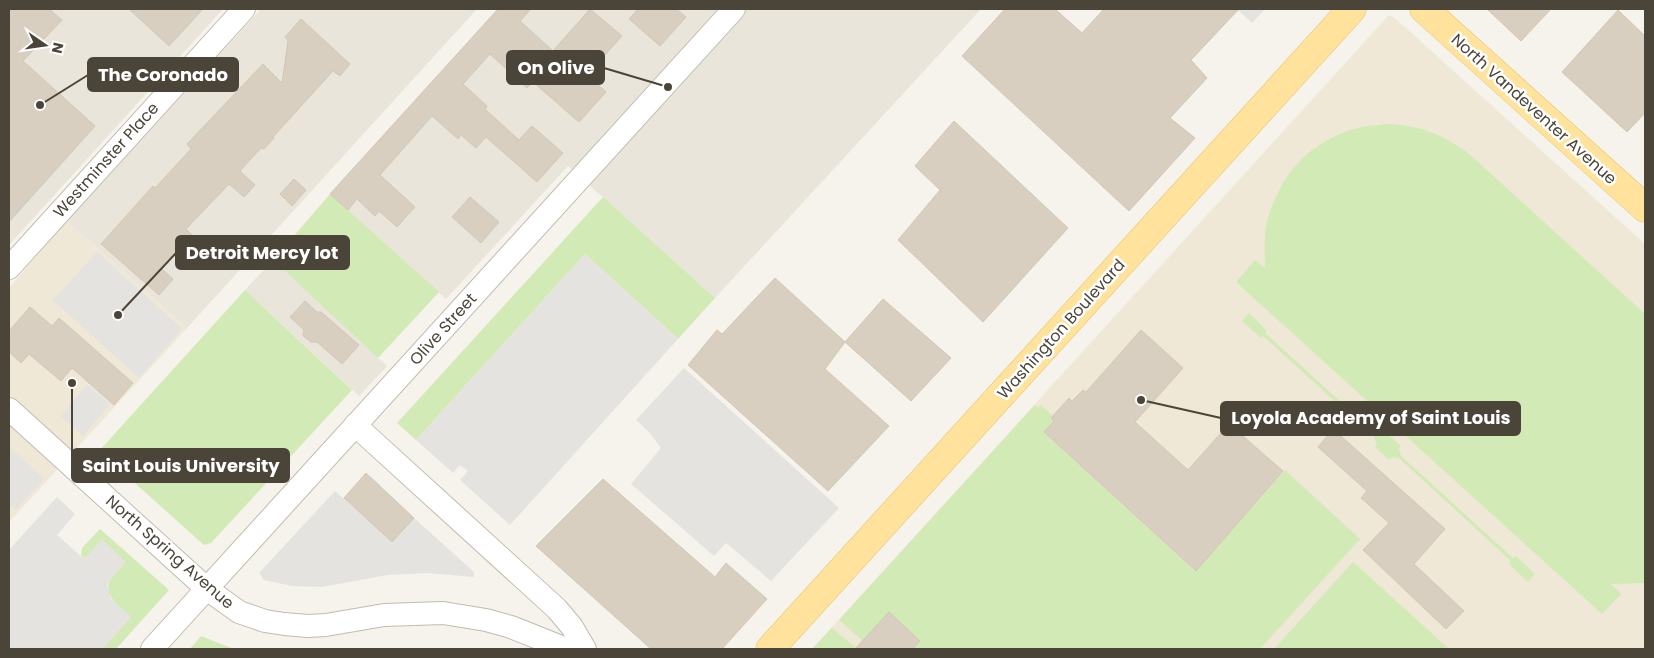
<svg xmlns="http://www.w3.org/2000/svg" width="1654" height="658" viewBox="0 0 1654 658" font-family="Poppins,sans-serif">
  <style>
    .residential { fill: #eae5da }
    .education { fill: #efe8d6 }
    .green { fill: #d2eab5 }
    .parking { fill: #e5e3e0 }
    .building { fill: #d8cfc1; stroke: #d3c7b4 }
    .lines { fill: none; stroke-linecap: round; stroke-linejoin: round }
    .minor-casing { stroke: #c2bbae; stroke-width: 24 }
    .major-casing { stroke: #e6c16a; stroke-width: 29 }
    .minor { stroke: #fff; stroke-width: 22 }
    .major { stroke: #ffe39c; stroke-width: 28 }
    .labels { text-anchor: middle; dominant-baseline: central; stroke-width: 5; stroke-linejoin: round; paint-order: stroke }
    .street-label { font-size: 16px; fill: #4b4439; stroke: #fff }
    .leader { fill: none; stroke: #4b4439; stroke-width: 2 }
    .callout-dot { fill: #4b4439; stroke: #fff; stroke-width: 2 }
    .callout { fill: #4b4439; stroke: #4b4439; stroke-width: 2 }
    .callout-label { font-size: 18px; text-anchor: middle; font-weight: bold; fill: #fff }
  </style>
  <rect width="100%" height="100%" fill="#f6f3ec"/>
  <!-- residential -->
  <g class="residential">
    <polygon points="9,9 223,9 9,245"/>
    <polygon points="261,9 477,9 187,328 67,221"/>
    <polygon points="500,9 981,9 715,298 568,166 446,299 330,194"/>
    <polygon points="273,260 387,366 359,396 245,290"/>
  </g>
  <!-- education -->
  <g class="education">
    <polygon points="1389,15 1396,19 1645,244 1645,649 812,649"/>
    <polygon points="67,221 187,328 9,522 9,288"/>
  </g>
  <!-- green -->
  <g class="green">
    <path d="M1389,124C1421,126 1441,134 1467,152L1645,314V583L1611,584L1621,594L1602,614L1236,282L1255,260L1265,268C1265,253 1264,240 1266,226C1268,214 1273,203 1278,193C1293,159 1326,135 1362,127C1371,125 1380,125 1389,124Z"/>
    <polygon points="330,194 439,292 378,358 273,260"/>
    <polygon points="603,197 715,298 678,339 585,254 416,440 397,423"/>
    <polygon points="245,290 352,390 211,543 204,545 99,451"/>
    <polygon points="1249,313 1267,331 1265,333 1376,434 1385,436 1387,434 1401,446 1399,449 1401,456 1513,558 1516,556 1535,574 1528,582 1509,564 1511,561 1399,458 1392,457 1389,460 1375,447 1377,444 1374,437 1263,336 1261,338 1242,321"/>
    <polygon points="1035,405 1038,408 1041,405 1053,416 1054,421 1044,433 1195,571 1285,470 1360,539 1260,649 913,649 920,641 889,612 863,641 839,620"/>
    <path d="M100,529L169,590L116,649H102L131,617C121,607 104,598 109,581L86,557L83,558L81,555L82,548Z"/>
    <polygon points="1353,562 1449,649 1274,649"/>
    <polygon points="832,628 857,649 812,649"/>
    <polygon points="201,636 234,649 190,649"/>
  </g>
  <!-- parking -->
  <g class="parking">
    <polygon points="1237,9 1265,9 1252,23"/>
    <polygon points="97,252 182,329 139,378 53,300"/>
    <polygon points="585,254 678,339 510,525 460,480 468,471 460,465 453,473 416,440"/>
    <polygon points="684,368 839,508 771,581 726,543 714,556 631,484 661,448 649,432 636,420"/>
    <polygon points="87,385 110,404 83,436 60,416"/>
    <polygon points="9,447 44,479 15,510 9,504"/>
    <polygon points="335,491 392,542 414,518 474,572 474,577 427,573 388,575 322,587 292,586 264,580 259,573"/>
    <polygon points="57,497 75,514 57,535 83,558 86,557 102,539 126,562 109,581 107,586 111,599 131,617 102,649 9,649 9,550"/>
  </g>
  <!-- building -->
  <g class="building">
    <polygon points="9,9 49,9 62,20 23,61 95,126 9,222"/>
    <polygon points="129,9 203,9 169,46"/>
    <polygon points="498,9 531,9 520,21 553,51 590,9 622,36 587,75 606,92 579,122 533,82 527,88 490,54 463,84 487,106 485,109 519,140 532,126 563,153 537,182 486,137 476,148 461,135 458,139 432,116 380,175 415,207 397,227 379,211 375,216 357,199 348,210 330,194"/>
    <polygon points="638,9 676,9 686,17 660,46 629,19"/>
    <polygon points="1005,9 1055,9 1082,33 1104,9 1239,9 1191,60 1207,78 1170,118 1195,138 1129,211 962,56"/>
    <polygon points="1487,9 1551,9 1521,41"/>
    <polygon points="1618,10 1645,36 1645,113 1627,132 1562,72"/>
    <polygon points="301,19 350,64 340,76 333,71 273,137 274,138 264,149 261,148 240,171 255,185 244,197 229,184 186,229 192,235 161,268 173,279 159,295 101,244 153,186 155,188 191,149 187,144 263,64 282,83 288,41 285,37"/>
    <polygon points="954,121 1068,228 983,322 898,240 940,190 915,166"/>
    <polygon points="294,179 306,190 292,206 280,194"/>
    <polygon points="470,197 499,222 481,243 452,217"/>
    <polygon points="775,278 845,342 825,369 889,426 828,491 688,365 717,330 722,334"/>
    <polygon points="883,299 951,358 911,401 845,342"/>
    <polygon points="305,301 317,312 321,312 359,345 342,364 317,342 311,342 303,336 304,330 290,317"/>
    <polygon points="30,307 52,326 59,318 133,383 114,405 72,368 61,381 29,354 21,363 9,352 9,331"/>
    <polygon points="1141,330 1183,368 1135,422 1188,470 1229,424 1283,471 1196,571 1044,432 1054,421 1051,418 1069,398 1072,401 1083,390 1086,392"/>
    <polygon points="1333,429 1445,529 1414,564 1464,611 1446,629 1363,550 1389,523 1361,498 1367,491 1318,447"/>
    <polygon points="366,473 414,518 392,542 344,498"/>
    <polygon points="603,479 715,577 726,563 767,599 722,649 651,649 536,546"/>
    <polygon points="889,612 920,641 913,649 855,649"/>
  </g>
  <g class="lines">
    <defs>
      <g id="minor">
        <polyline points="9,268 244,9"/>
        <polyline points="9,409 207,589 239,612 265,621 284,624 308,626 326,625 384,615 443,613 486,620 511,627 566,649"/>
        <polyline points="355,425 557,609 572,627 585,649"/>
        <polyline points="152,649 734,9"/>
      </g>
      <g id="major">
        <polyline points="1424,9 1645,208"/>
        <polyline points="770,649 1352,9"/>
      </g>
    </defs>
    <!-- minor casing -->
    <use href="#minor" class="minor-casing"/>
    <!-- major casing -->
    <use href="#major" class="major-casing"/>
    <!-- minor -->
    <use href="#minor" class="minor"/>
    <!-- major -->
    <use href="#major" class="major"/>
  </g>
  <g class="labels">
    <!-- street labels -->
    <g class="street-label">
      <text transform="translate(1534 109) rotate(42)">North Vandeventer Avenue</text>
      <text transform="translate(106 160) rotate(-48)">Westminster Place</text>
      <text transform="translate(443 329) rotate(-48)">Olive Street</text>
      <text transform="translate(1061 329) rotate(-48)">Washington Boulevard</text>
      <text transform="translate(170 552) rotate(41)">North Spring Avenue</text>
    </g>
  </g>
  <!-- callouts -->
  <path class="leader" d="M668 87L604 68M40 105L88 75M118 315L176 253M1141 400L1221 418M72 383L72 466"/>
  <g class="callout-dot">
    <circle cx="668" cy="87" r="5"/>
    <circle cx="40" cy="105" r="5"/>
    <circle cx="118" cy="315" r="5"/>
    <circle cx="1141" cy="400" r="5"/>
    <circle cx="72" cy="383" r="5"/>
  </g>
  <g class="callout">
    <rect x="507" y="51" width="97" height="33" rx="5"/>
    <rect x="88" y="58" width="150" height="33" rx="5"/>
    <rect x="176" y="236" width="173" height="33" rx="5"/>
    <rect x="1221" y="402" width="299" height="33" rx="5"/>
    <rect x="72" y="449" width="217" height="33" rx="5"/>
  </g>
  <g class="callout-label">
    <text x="556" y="74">On Olive</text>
    <text x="163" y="81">The Coronado</text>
    <text x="262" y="259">Detroit Mercy lot</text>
    <text x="1371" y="424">Loyola Academy of Saint Louis</text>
    <text x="181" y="472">Saint Louis University</text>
  </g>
  <!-- border -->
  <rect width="1654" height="658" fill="none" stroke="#4b4439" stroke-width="20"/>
  <!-- north arrow -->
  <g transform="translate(45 45) rotate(103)" stroke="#ffffff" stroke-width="4" paint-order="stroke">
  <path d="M0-4L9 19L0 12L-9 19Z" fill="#4b4439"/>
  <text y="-8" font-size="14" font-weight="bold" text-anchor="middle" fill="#4b4439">N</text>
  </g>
</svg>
